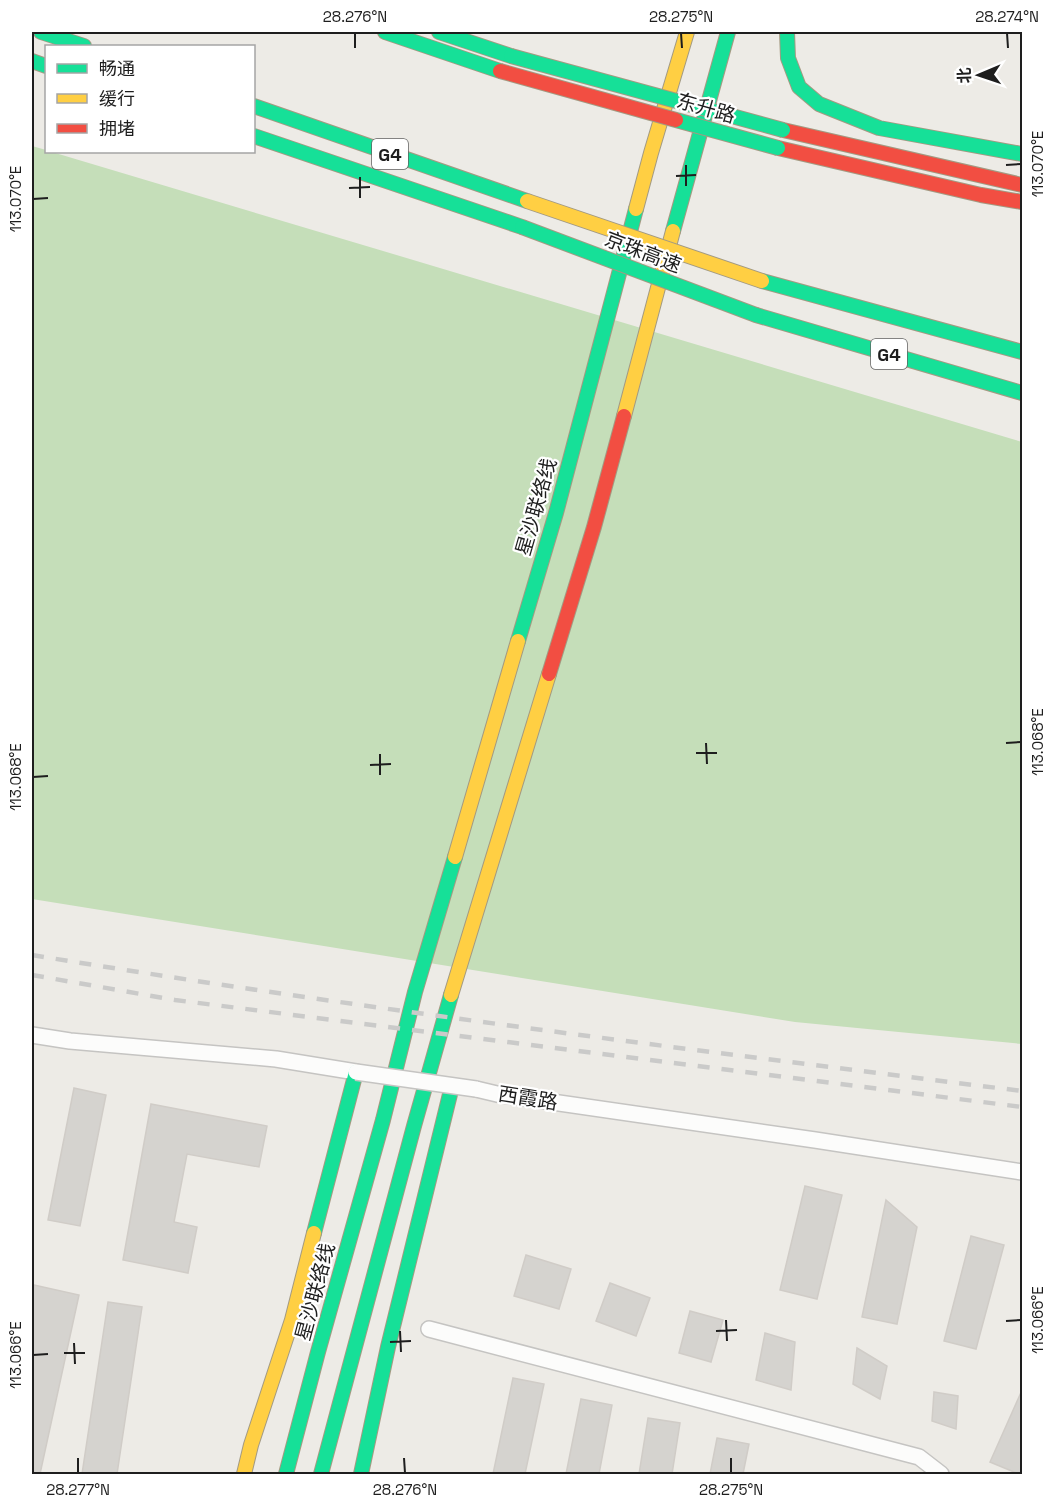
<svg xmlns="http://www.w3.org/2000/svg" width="1054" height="1506" viewBox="0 0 1054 1506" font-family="'Space Grotesk','Noto Sans SC',sans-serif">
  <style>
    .forest { fill: #c5deb9 }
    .building { fill: #d5d3cf; stroke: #d0ccc7; stroke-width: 1.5 }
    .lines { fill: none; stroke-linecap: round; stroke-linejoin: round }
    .street-casing { stroke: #c5c4c2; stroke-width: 18 }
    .fast-casing { stroke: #a39a82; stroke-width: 16 }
    .slow-casing { stroke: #a39a82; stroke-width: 16 }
    .jam-casing { stroke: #a39a82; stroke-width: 16 }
    .street { stroke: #fcfcfb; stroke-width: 15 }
    .fast { stroke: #16e098; stroke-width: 14 }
    .slow { stroke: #ffcf43; stroke-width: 14 }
    .jam { stroke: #f24e42; stroke-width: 14 }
    .rail { stroke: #cacac9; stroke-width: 4.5; stroke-dasharray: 12 12; stroke-linecap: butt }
    .street-bridge-casing { stroke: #c5c4c2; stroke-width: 18; stroke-linecap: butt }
    .fast-bridge-casing { stroke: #a39a82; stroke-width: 16; stroke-linecap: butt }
    .slow-bridge-casing { stroke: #a39a82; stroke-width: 16; stroke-linecap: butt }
    .jam-bridge-casing { stroke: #a39a82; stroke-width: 16; stroke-linecap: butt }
    .street-bridge { stroke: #fcfcfb; stroke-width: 15 }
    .fast-bridge { stroke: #16e098; stroke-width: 14 }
    .slow-bridge { stroke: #ffcf43; stroke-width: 14 }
    .jam-bridge { stroke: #f24e42; stroke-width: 14 }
    .ticks { fill: none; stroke: #1e1e1e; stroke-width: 2 }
    .labels { text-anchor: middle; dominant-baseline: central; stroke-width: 4.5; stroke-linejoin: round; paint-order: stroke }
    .shield { fill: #fff; stroke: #626262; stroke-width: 1.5 }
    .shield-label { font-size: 18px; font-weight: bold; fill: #1e1e1e }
    .street-label { font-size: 20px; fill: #1e1e1e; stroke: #fff }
    .neatline { fill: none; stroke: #1e1e1e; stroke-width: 2 }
    .ticks-label { font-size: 15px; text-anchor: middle; fill: #1e1e1e }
  </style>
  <rect width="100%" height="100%" fill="#edebe6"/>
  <!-- forest -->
  <polygon class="forest" points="32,146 46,150 46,152 52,152 1022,442 1022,1044 795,1022 32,899"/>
  <!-- building -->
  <g class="building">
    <polygon points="74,1088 106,1095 80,1226 48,1220"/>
    <polygon points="151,1104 267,1126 259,1167 187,1154 174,1222 197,1227 188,1273 123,1260"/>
    <polygon points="805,1186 842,1195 817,1299 780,1290"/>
    <polygon points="886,1200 917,1227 897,1324 862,1317"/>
    <polygon points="971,1236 1004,1245 976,1349 944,1341"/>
    <polygon points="526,1255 571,1269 559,1309 514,1296"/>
    <polygon points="610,1283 650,1298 636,1336 596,1321"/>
    <polygon points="34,1285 79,1295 40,1474 32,1474 32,1295"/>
    <polygon points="108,1302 142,1307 117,1474 82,1474"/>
    <polygon points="690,1311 723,1320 711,1362 679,1353"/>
    <polygon points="765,1333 795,1342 791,1390 756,1380"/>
    <polygon points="857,1348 887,1366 880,1399 853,1384"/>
    <polygon points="513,1378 544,1384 525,1474 493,1474"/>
    <polygon points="1023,1388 1023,1474 1019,1474 990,1462"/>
    <polygon points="934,1392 958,1396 956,1429 932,1421"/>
    <polygon points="581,1399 612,1405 599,1474 566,1474"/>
    <polygon points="648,1418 680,1423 672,1474 639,1474"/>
    <polygon points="717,1438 749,1444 743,1474 710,1474"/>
  </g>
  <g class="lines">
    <defs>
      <g id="street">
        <polyline points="32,1035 70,1041 276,1059 356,1072"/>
        <polyline points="476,1089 497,1094 815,1140 1022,1172"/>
        <polyline points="429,1329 919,1457 941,1474"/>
      </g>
      <g id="fast">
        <polyline points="41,32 84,46"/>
        <polyline points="385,32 500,71"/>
        <polyline points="439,32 511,56"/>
        <polyline points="787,32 788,58 799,87 819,104 879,128 1022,154"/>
        <polyline points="32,61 46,66"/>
        <polyline points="254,106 527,201"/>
        <polyline points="254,136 522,227"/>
        <polyline points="673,231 728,32"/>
        <polyline points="762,281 1022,352"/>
        <polyline points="756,315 1022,393"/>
        <polyline points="518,641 556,513 636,209"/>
        <polyline points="314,1233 356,1072"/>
        <polyline points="286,1474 318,1352 383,1120 415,992 455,857"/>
        <polyline points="321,1474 414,1126 451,995"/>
        <polyline points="361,1474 388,1347 452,1086"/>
      </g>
      <g id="slow">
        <polyline points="636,209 651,153 687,32"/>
        <polyline points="624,416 673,231"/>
        <polyline points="455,857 518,641"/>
        <polyline points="451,995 549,674"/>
        <polyline points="244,1474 251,1445 292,1320 314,1233"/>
      </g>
      <g id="jam">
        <polyline points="783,130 1022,185"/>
        <polyline points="778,148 981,195 1022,202"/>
        <polyline points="549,674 594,527 624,416"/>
      </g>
    </defs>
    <!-- street casing -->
    <use href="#street" class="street-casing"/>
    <!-- fast casing -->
    <use href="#fast" class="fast-casing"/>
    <!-- slow casing -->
    <use href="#slow" class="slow-casing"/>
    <!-- jam casing -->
    <use href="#jam" class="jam-casing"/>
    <!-- street -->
    <use href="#street" class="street"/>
    <!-- fast -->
    <use href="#fast" class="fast"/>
    <!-- slow -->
    <use href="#slow" class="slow"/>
    <!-- jam -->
    <use href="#jam" class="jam"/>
    <!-- rail -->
    <g class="rail">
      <path d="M32,955C361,1009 692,1050 1022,1091"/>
      <polyline points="32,975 175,1000 1022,1107"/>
    </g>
    <defs>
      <polyline id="street-bridge" points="356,1072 476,1089"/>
      <g id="fast-bridge">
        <polyline points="511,56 783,130"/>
        <polyline points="676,120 778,148"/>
        <polyline points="522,227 756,315"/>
      </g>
      <polyline id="slow-bridge" points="527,201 762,281"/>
      <polyline id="jam-bridge" points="500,71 676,120"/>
    </defs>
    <!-- street-bridge casing -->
    <use href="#street-bridge" class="street-bridge-casing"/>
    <!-- fast-bridge casing -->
    <use href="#fast-bridge" class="fast-bridge-casing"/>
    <!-- slow-bridge casing -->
    <use href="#slow-bridge" class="slow-bridge-casing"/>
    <!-- jam-bridge casing -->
    <use href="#jam-bridge" class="jam-bridge-casing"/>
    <!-- street-bridge -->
    <use href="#street-bridge" class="street-bridge"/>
    <!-- fast-bridge -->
    <use href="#fast-bridge" class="fast-bridge"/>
    <!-- slow-bridge -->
    <use href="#slow-bridge" class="slow-bridge"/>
    <!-- jam-bridge -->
    <use href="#jam-bridge" class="jam-bridge"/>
  </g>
  <!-- ticks -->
  <path class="ticks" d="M355,33V48M681,33L682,48M1007,33L1008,48M686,165V186M1006,165L1021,164M676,176L696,175M360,177V198M349,188L370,187M33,199L48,198M706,743L707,764M1006,743L1021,742M696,753H717M380,754V775M370,765L391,764M33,777L48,776M726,1320L727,1341M1006,1321L1021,1320M400,1331L401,1352M716,1331L737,1330M390,1342L411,1341M74,1343L75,1364M64,1353H85M33,1355L48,1354M78,1458V1473M404,1458L405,1473M731,1458V1473"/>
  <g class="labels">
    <!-- shield labels -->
    <g class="shield">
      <rect x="372" y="139" width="36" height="30" rx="4.5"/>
      <rect x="871" y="339" width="36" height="30" rx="4.5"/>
    </g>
    <g class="shield-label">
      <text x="390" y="154">G4</text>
      <text x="889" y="354">G4</text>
    </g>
    <!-- street labels -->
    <g class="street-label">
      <text transform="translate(706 108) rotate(16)">东升路</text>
      <text transform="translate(643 252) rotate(21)">京珠高速</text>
      <text transform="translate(536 507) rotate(-74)">星沙联络线</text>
      <text transform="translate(528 1098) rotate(9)">西霞路</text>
      <text transform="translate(315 1292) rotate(-75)">星沙联络线</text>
    </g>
  </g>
  <!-- border -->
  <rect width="1054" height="1506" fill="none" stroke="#ffffff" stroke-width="66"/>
  <!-- legend -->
  <rect x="45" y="45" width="210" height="108" fill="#ffffff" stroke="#a5a5a5" stroke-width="1.5"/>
  <rect x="57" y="64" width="30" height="9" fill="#16e098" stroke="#a5a5a5" stroke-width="1.5"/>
  <text x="99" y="75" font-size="18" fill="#1e1e1e">畅通</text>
  <rect x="57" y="94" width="30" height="9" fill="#ffcf43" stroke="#a5a5a5" stroke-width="1.5"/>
  <text x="99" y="105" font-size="18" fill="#1e1e1e">缓行</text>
  <rect x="57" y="124" width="30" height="9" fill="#f24e42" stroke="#a5a5a5" stroke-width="1.5"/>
  <text x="99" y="135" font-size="18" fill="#1e1e1e">拥堵</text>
  <!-- north arrow -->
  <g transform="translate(979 75) rotate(268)" stroke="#ffffff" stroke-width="4.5" paint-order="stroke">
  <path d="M0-4.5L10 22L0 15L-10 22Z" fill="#1e1e1e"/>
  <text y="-9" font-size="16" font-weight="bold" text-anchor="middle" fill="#1e1e1e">北</text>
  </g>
  <rect x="33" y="33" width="988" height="1440" class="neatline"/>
  <g class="ticks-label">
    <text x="355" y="22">28.276°N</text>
    <text x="681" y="22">28.275°N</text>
    <text x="1007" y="22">28.274°N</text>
    <text transform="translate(1038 164) rotate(-90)" y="5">113.070°E</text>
    <text transform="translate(16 199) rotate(-90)" y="5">113.070°E</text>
    <text transform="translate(1038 742) rotate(-90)" y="5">113.068°E</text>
    <text transform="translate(16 777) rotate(-90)" y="5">113.068°E</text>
    <text transform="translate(1038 1320) rotate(-90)" y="5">113.066°E</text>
    <text transform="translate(16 1355) rotate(-90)" y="5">113.066°E</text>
    <text x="78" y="1495">28.277°N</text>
    <text x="405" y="1495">28.276°N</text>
    <text x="731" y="1495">28.275°N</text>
  </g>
</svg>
